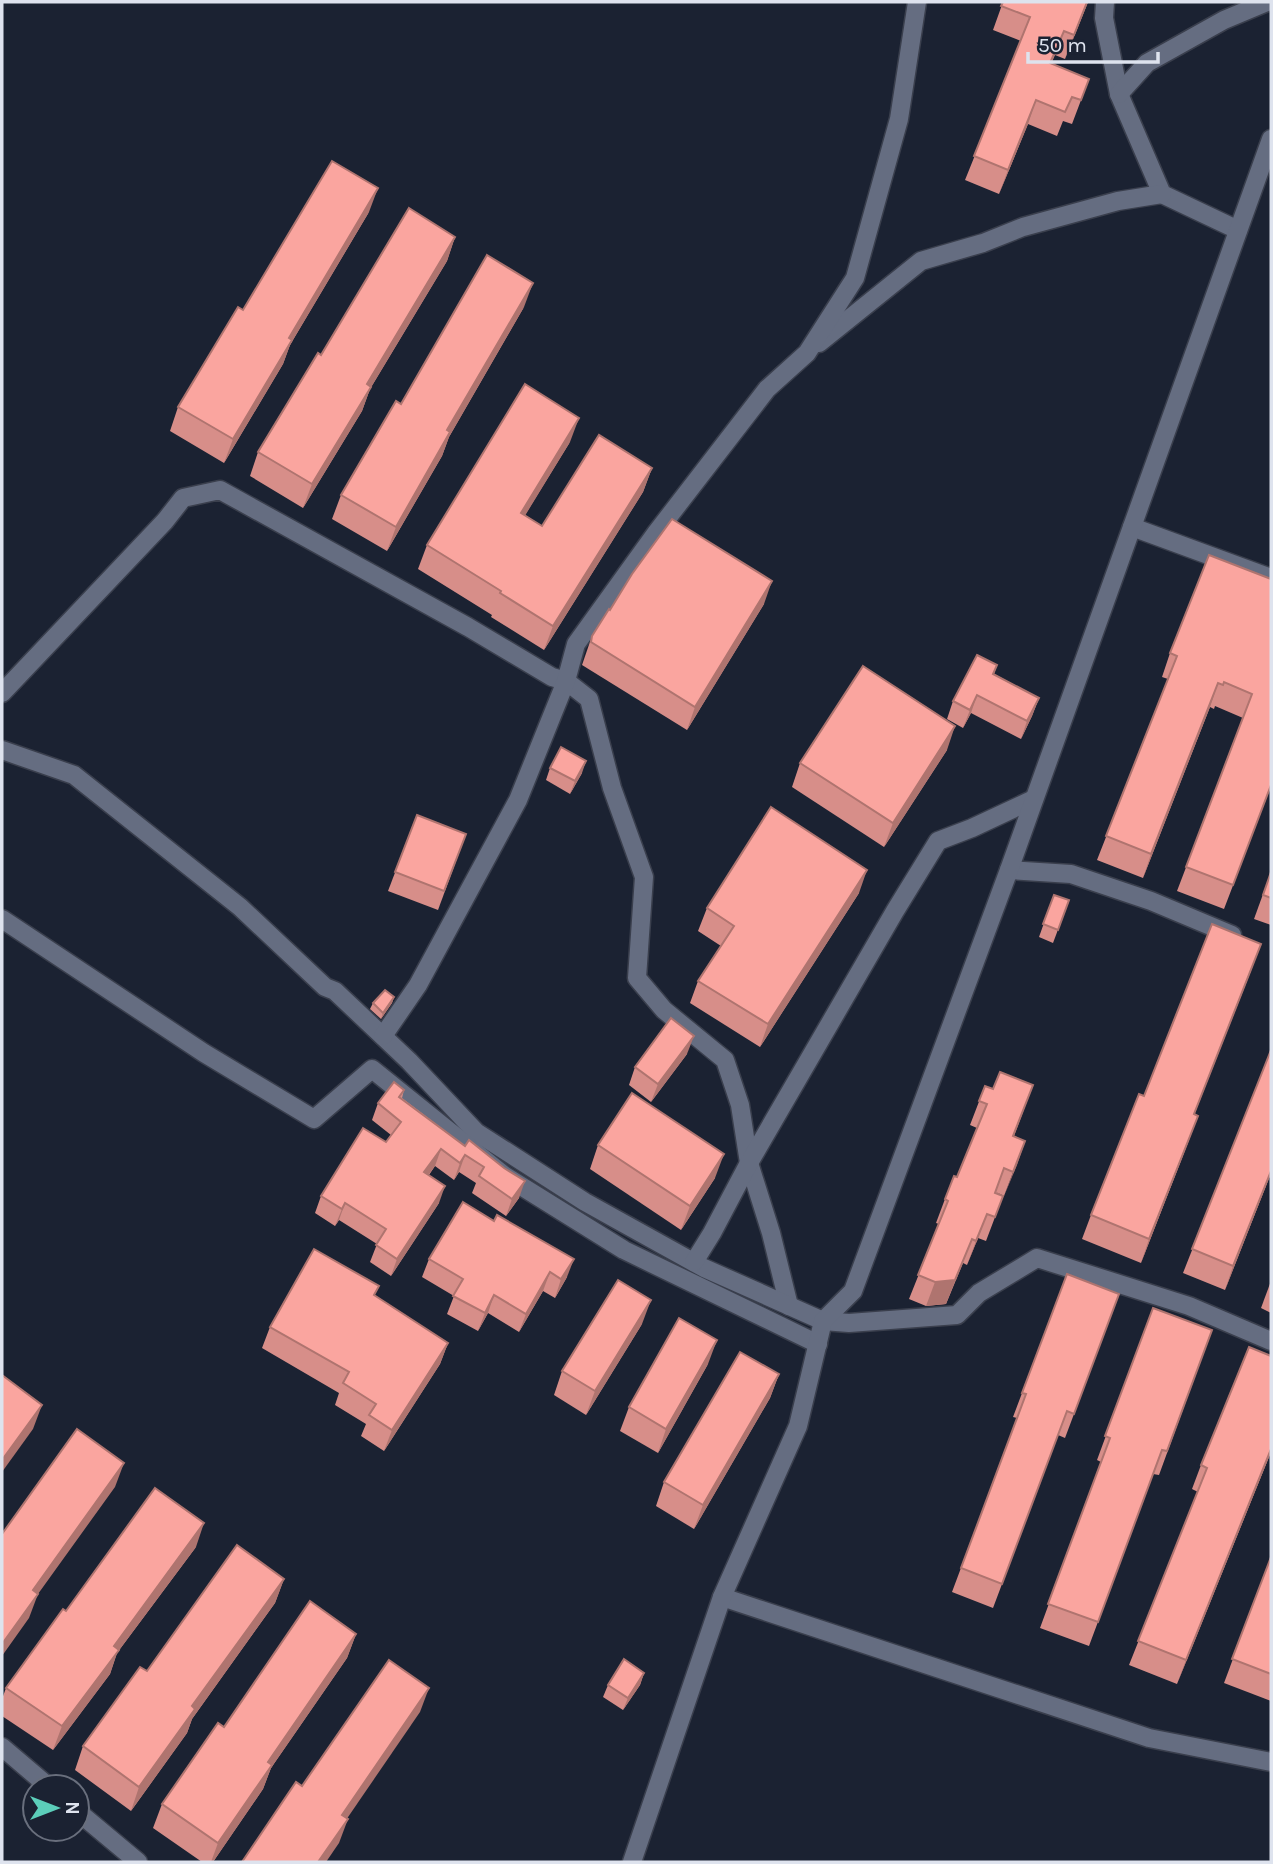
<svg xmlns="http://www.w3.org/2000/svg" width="1273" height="1864" viewBox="0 0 1273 1864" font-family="Karla,sans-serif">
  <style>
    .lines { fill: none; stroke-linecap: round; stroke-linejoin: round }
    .street-casing { stroke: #3a3f4d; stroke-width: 21 }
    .street { stroke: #656d81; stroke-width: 18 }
    .wall { fill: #d78e89 }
    .shaded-wall { fill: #af746f }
    .building { fill: #faa59f; stroke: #af746f; stroke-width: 2 }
  </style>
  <rect width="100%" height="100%" fill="#1b2232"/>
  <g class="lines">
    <defs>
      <g id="street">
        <polyline points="1105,2 1104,18 1119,94 1162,194 1238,230"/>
        <polyline points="1119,94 1147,63 1224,20 1267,2"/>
        <polyline points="819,343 921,261 983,243 1023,227 1118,201 1162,194"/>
        <polyline points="1132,527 1271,578"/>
        <polyline points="2,693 165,521 183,498 220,490 468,627 552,677 566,681 589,699 612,788 644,877 637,978 664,1010 725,1060 740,1105 749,1163 771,1233 789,1306"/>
        <polyline points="2,750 74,775 240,907 325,987 335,991 409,1061 476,1132 585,1202 704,1268 823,1321 849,1323 957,1315 979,1293 1037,1258 1189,1306 1271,1341"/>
        <polyline points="1009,870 1071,874 1151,901 1232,935"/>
        <polyline points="2,919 204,1053 314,1119 372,1069 505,1176 624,1250 818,1344"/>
        <polyline points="383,1036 418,985 518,800 566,681 576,644 656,533 767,389 807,353 855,278 899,119 917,2"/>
        <polyline points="694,1262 712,1233 749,1163 895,911 938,841 972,828 1034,799"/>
        <polyline points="722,1597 1149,1738 1271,1762"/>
        <polyline points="2,1747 49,1787"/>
        <polyline points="77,1811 138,1862"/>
        <polyline points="632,1862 722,1597 798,1426 823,1321 853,1291 1009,870 1271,139"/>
      </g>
    </defs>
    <!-- street casing -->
    <use href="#street" class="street-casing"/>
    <!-- street -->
    <use href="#street" class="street"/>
  </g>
  <!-- wall -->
  <g class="wall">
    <polygon points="1003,2 1088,2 1065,59 1055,55 1051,64 1089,79 1072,124 1063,121 1057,136 1028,124 999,194 965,180 1021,41 993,30"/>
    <polygon points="369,212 290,345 283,364 224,463 170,431 178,407 243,310"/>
    <polygon points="455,237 447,261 370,389 362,411 303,508 250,476 258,452 321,355"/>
    <polygon points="524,307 449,437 442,456 387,551 332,519 341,495"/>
    <polygon points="570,442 525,515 542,526 652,468 643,492 544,650 491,617 492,615 418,569 427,545"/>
    <polygon points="1271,579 1271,786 1224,909 1177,891 1243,718 1215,706 1214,709 1210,707 1143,878 1097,860 1168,679 1162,677 1170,653"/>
    <polygon points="764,604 687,730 582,665 592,636 610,610"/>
    <polygon points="997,665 994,674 1039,698 1032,716 1021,739 971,713 963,728 947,719 953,701"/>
    <polygon points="947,750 884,847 792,787 800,763"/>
    <polygon points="550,768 582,773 570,794 546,780"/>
    <polygon points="417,815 466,834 438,910 388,891"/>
    <polygon points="1271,872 1271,925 1254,919"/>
    <polygon points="859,893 760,1047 690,1003 698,981 721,946 698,931 707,908"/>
    <polygon points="1054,895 1069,900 1053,943 1039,937"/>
    <polygon points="1252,968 1194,1114 1189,1140 1141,1263 1082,1239 1091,1215 1144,1096"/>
    <polygon points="394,997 392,1003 381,1019 370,1009 373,1003"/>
    <polygon points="1271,1050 1271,1173 1225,1290 1183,1273"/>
    <polygon points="687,1054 651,1102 629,1085 635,1067"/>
    <polygon points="1033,1085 1014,1136 1025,1141 1004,1196 996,1192 1003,1196 986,1241 978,1238 967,1265 963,1263 946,1304 926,1306 909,1299 939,1224 936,1223 945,1199 957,1177 977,1128 970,1125 985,1086 993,1089"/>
    <polygon points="404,1090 402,1098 465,1146 519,1198 506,1216 472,1193 476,1183 459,1172 454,1180 435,1166 429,1175 439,1203 391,1276 370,1262 377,1244 339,1220 335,1226 315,1213 321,1196 386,1142 391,1135 372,1120 378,1103"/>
    <polygon points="598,1145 715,1178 681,1230 590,1169"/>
    <polygon points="463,1202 567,1277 555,1298 543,1291 519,1332 488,1313 478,1331 447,1314 454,1296 422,1277 429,1259"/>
    <polygon points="1067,1274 1119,1294 1065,1438 1058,1435 993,1608 952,1592 1017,1418 1013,1417"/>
    <polygon points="1271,1281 1271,1313 1261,1308"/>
    <polygon points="375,1296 448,1343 440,1364 384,1451 361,1436 366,1424 335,1405 339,1393 262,1348 270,1327"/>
    <polygon points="1153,1308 1212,1330 1159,1475 1153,1474 1089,1646 1040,1628 1101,1462 1097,1460"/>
    <polygon points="642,1324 586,1415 554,1395 562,1371"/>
    <polygon points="1271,1356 1271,1452 1177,1684 1129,1665 1198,1492 1192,1489 1201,1465"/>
    <polygon points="708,1364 658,1453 620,1431 629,1407"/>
    <polygon points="779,1374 770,1398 694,1529 656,1506 664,1482"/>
    <polygon points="196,1547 117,1653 110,1674 53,1750 2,1716 2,1699 6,1688 66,1611"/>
    <polygon points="1271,1557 1271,1701 1224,1683"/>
    <polygon points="284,1579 275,1603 192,1719 187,1733 131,1811 75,1770 83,1746 147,1671"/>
    <polygon points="356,1634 347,1658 271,1768 263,1789 213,1862 202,1862 153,1828 162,1804"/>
    <polygon points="644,1673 640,1685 623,1710 603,1697 608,1685"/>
  </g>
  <!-- shaded-wall -->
  <g class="shaded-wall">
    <polygon points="1087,2 1088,2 1065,59 1074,35"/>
    <polygon points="1036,100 1028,124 999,194 1008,170"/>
    <polygon points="378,188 369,212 290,345 283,364 224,463 233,439 289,338"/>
    <polygon points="455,237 447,261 370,389 362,411 303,508 312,484 367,384"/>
    <polygon points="533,283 524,307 449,437 442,456 387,551 396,527 447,430"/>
    <polygon points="579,418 570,442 512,537 521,513"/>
    <polygon points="652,468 643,492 544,650 553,626"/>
    <polygon points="772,581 764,604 687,730 695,707"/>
    <polygon points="1218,683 1210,707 1143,878 1151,854"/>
    <polygon points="977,695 971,713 963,728 970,710"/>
    <polygon points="1039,698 1032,716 1021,739 1027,721"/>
    <polygon points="955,726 947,750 884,847 893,823"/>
    <polygon points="586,761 582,773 570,794 575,781"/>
    <polygon points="867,870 859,893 760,1047 768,1024"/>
    <polygon points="1261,944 1252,968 1185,1138 1194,1114"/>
    <polygon points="394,997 392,1003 381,1019 383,1013"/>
    <polygon points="694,1036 687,1054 651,1102 658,1084"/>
    <polygon points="1198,1116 1189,1140 1141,1263 1149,1239"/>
    <polygon points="1025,1141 1017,1165 1004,1196 1013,1172"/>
    <polygon points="441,1149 435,1166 418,1189 424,1172"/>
    <polygon points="724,1154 715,1178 681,1230 690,1206"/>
    <polygon points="465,1155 459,1172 454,1180 460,1163"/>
    <polygon points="1271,1171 1271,1173 1225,1290 1233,1266"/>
    <polygon points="525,1181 519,1198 506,1216 512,1199"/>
    <polygon points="445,1186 439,1203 391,1276 397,1259"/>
    <polygon points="345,1203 339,1220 335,1226 342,1209"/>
    <polygon points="987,1214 978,1238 967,1265 976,1241"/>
    <polygon points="972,1239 946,1304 926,1306 935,1282"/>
    <polygon points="574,1259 567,1277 555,1298 561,1279"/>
    <polygon points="550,1272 543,1291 519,1332 526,1314"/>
    <polygon points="494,1295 488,1313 478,1331 485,1313"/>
    <polygon points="651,1300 642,1324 586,1415 595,1391"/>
    <polygon points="717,1340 708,1364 658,1453 666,1429"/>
    <polygon points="448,1343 440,1364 384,1451 392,1430"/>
    <polygon points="779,1374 770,1398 694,1529 703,1505"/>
    <polygon points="42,1405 33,1429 2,1472 2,1460"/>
    <polygon points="1271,1449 1271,1452 1177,1684 1186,1660"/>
    <polygon points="124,1463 115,1487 38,1594 29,1618 2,1656 2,1644 33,1590"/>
    <polygon points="204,1523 196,1547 117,1653 110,1674 53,1750 62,1726 114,1646"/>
    <polygon points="284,1579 275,1603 192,1719 187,1733 131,1811 139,1787 192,1706"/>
    <polygon points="356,1634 347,1658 271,1768 263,1789 213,1862 211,1862 218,1843 268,1762"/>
    <polygon points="644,1673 640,1685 623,1710 628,1698"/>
    <polygon points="429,1688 420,1712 333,1839 342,1815"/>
    <polygon points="348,1819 339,1843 326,1862 318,1862"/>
  </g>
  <!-- building -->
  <g class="building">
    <polygon points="1003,2 1087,2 1074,35 1064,31 1050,63 1089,79 1081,100 1072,97 1065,112 1036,100 1008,170 974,156 1030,17 1001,6"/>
    <polygon points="332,161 378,188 289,338 292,340 233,439 178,407 238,307 243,310"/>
    <polygon points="409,208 455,237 367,384 371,387 312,484 258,452 318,353 321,355"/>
    <polygon points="487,255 533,283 447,430 450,432 396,527 341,495 396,401 401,404"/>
    <polygon points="525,384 579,418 521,513 542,526 599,435 652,468 553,626 500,593 501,591 427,545"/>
    <polygon points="672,519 772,581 695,707 591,642 592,636 609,609 610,610 632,574"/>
    <polygon points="1209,555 1271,579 1271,785 1233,885 1186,867 1252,694 1224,682 1223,685 1218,683 1151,854 1106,836 1177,656 1170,653"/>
    <polygon points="977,655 997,665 993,674 1039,698 1027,721 977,695 970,710 953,701"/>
    <polygon points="863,666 955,726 893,823 800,763"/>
    <polygon points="561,747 586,761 575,781 550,768"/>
    <polygon points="771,807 867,870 768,1024 698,981 734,926 707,908"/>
    <polygon points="417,815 466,834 444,891 395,872"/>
    <polygon points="1271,872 1271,898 1263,895"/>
    <polygon points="1054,895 1069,900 1058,930 1043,924"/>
    <polygon points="1212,924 1261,944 1194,1114 1198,1116 1149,1239 1091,1215 1139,1094 1144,1096"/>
    <polygon points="385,990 394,997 383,1013 373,1003"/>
    <polygon points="671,1018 694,1036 658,1084 635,1067"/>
    <polygon points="1271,1050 1271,1171 1233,1266 1192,1249"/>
    <polygon points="1000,1072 1033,1085 1013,1136 1025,1141 1013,1172 1004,1168 995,1193 1003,1196 995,1217 987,1214 976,1241 972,1239 955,1280 935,1282 918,1275 948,1201 945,1199 954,1176 957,1177 987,1104 979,1101 985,1086 993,1089"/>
    <polygon points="394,1082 404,1090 399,1097 465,1146 469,1140 504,1168 525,1181 512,1199 479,1176 484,1167 465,1155 460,1163 441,1149 424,1172 445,1186 397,1259 376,1245 386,1229 345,1203 342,1209 321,1196 363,1128 386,1142 401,1122 378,1103"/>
    <polygon points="632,1093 724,1154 690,1206 598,1145"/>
    <polygon points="463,1202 494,1221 497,1215 574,1259 561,1279 550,1272 526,1314 494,1295 485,1313 453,1296 463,1279 429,1259"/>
    <polygon points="314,1249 379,1286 374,1295 448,1343 392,1430 369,1415 376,1404 343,1383 349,1372 270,1327"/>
    <polygon points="1067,1274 1119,1294 1074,1414 1067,1411 1002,1584 961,1568 1026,1394 1022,1393"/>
    <polygon points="618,1280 651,1300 595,1391 562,1371"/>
    <polygon points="1153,1308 1212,1330 1167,1451 1162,1450 1098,1622 1048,1604 1110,1438 1105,1436"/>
    <polygon points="679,1318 717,1340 666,1429 629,1407"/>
    <polygon points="1249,1347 1271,1356 1271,1449 1186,1660 1138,1641 1207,1468 1201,1465"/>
    <polygon points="740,1352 779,1374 703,1505 664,1482"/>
    <polygon points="2,1375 42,1405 2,1460"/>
    <polygon points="77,1429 124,1463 33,1590 38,1594 2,1644 2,1534"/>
    <polygon points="155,1488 204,1523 114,1646 119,1650 62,1726 6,1688 63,1609 66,1611"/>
    <polygon points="237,1545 284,1579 192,1706 195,1709 139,1787 83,1746 140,1667 147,1671"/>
    <polygon points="1271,1557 1271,1674 1232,1659"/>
    <polygon points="310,1601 356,1634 268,1762 272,1765 218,1843 162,1804 218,1723 224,1727"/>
    <polygon points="624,1659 644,1673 628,1698 608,1685"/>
    <polygon points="389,1660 429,1688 342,1815 348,1819 318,1862 242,1862 296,1782 302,1786"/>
  </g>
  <!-- border -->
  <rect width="1273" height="1864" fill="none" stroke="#dee3ee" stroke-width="7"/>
  <!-- north arrow -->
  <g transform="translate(56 1808) rotate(90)"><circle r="33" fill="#1b2232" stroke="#696f7d" stroke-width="2"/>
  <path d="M0-5L12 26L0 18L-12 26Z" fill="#5cceba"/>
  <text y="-10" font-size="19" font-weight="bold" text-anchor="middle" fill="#dee3ee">N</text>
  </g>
  <!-- scale -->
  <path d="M1028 52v10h130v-10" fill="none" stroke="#dee3ee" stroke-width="3.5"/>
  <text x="1038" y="52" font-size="21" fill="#dee3ee" stroke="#1b2232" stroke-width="5" paint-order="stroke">50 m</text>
</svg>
